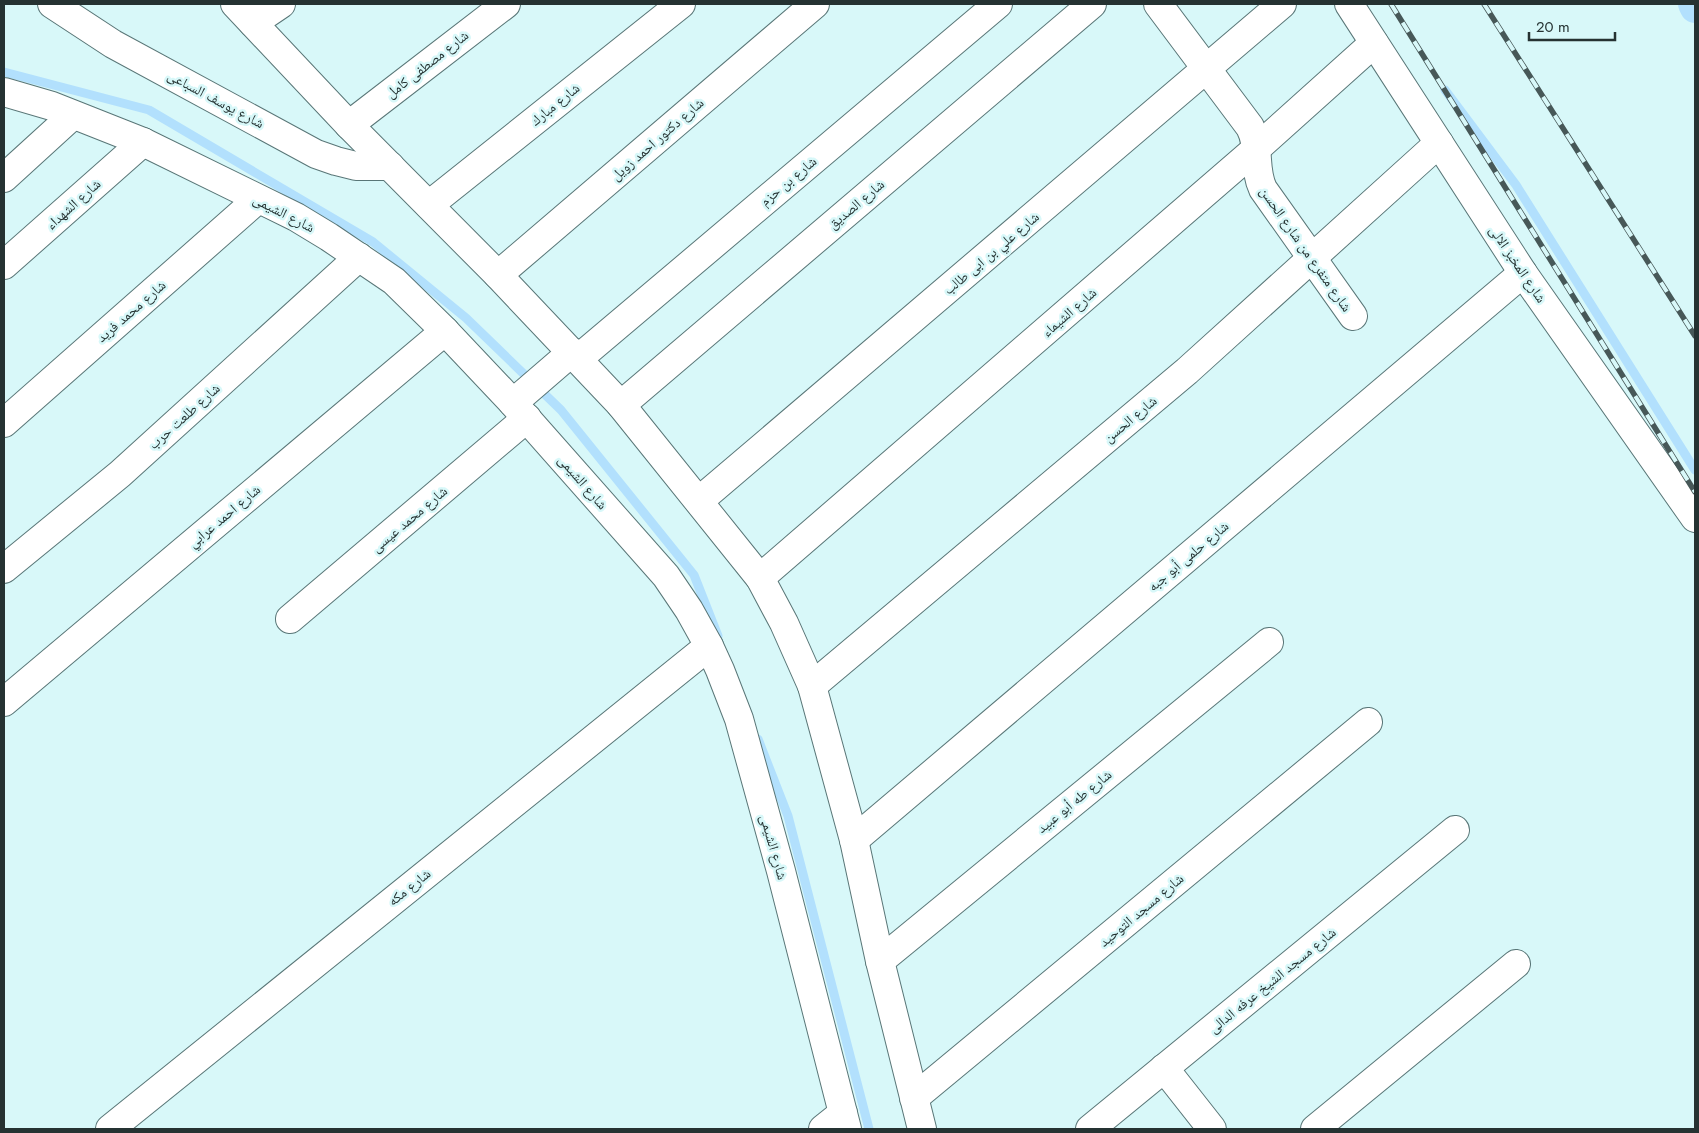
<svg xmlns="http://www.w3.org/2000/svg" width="1699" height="1133" viewBox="0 0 1699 1133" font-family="Jost,'Noto Naskh Arabic',sans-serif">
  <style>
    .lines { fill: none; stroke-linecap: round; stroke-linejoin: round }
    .stream { stroke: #b2e0fd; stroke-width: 9 }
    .canal { stroke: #b2e0fd; stroke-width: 30 }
    .minor-casing { stroke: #597677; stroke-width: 30 }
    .minor { stroke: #fff; stroke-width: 28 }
    .rail-casing { stroke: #475858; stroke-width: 5.5 }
    .rail { stroke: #d8f8f9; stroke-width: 4; stroke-dasharray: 11; stroke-linecap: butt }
    .labels { text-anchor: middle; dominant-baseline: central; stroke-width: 5; stroke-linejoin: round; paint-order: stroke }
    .street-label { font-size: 14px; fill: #253232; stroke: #d8f8f9 }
  </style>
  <rect width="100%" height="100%" fill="#d8f8f9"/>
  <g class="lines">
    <!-- stream -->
    <g class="stream">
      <polyline points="4,72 149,110 373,242 466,318 561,410 694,575 718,636"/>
      <polyline points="1445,90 1516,185 1695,470"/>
      <polyline points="758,739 788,816 869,1129"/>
    </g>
    <!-- canal -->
    <polyline class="canal" points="1693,4 1695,8"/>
    <defs>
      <g id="minor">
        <polyline points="52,4 113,44 316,154 336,161 356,166 390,166"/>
        <polyline points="235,4 349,125 498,275 621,405 760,578 784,623 812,686 854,840 880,961 922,1129"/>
        <path d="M1158,4L1250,127C1261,148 1253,168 1263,189L1353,316"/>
        <polyline points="1349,4 1523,273 1695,518"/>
        <polyline points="253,23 281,4"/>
        <polyline points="4,92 52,106 143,142 296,217 329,237 394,281 445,331 513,403 666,576 689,610 709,646 720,670 739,719 781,871 847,1129"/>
        <polyline points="349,125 506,4"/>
        <polyline points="4,178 73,115"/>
        <polyline points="429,205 681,4"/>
        <polyline points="4,265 143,142"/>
        <polyline points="498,275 815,4"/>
        <polyline points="579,358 998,4"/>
        <polyline points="513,403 572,352"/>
        <polyline points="621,405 1092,4"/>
        <polyline points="4,423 258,199"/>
        <polyline points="699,501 1282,4"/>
        <polyline points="4,569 120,474 359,257"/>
        <polyline points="760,578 1257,148 1374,43"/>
        <polyline points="290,619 527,418"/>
        <polyline points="812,686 1187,371 1439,143"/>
        <polyline points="4,702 445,331"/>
        <polyline points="854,840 1523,273"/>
        <polyline points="880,961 1269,642"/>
        <polyline points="1164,1068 1212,1129"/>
        <polyline points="914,1098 1368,722"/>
        <polyline points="110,1129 709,646"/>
        <polyline points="823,1129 843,1113"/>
        <polyline points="1090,1129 1455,830"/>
        <polyline points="1315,1129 1516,964"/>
      </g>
    </defs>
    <!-- minor casing -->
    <use href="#minor" class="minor-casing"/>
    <!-- minor -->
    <use href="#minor" class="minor"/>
    <defs>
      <g id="rail">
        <polyline points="1391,4 1695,492"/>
        <polyline points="1484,4 1695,336"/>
      </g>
    </defs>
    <!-- rail casing -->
    <use href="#rail" class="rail-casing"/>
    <!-- rail -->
    <use href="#rail" class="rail"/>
  </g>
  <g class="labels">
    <!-- street labels -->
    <g class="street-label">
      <text transform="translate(427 64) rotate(-38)">شارع مصطفى كامل</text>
      <text transform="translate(216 99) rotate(28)">شارع يوسف السباعى</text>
      <text transform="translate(555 104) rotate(-39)">شارع مبارك</text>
      <text transform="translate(657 139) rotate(-41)">شارع دكتور احمد زويل</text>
      <text transform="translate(788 181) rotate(-40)">شارع بن حزم</text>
      <text transform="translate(73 204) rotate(-42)">شارع الشهداء</text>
      <text transform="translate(856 204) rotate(-40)">شارع الصديق</text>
      <text transform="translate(284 213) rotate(27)">شارع الشيمى</text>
      <text transform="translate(1306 249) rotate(55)">شارع متفرع من شارع الحسن</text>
      <text transform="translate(991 253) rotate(-40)">شارع علي بن ابى طالب</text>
      <text transform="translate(1518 264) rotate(56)">شارع المخبز الالى</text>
      <text transform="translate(131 311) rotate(-41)">شارع محمد فريد</text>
      <text transform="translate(1069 312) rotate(-41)">شارع الشيماء</text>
      <text transform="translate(184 416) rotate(-42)">شارع طلعت حرب</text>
      <text transform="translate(1130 419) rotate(-40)">شارع الحسن</text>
      <text transform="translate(583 482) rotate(49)">شارع الشيمى</text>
      <text transform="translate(224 516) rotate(-40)">شارع احمد عرابي</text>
      <text transform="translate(409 519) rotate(-40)">شارع محمد عيسى</text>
      <text transform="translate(1188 556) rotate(-40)">شارع حلمى أبو جبه</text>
      <text transform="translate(1074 801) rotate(-39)">شارع طه أبو عبيد</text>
      <text transform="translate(774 847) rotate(74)">شارع الشيمى</text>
      <text transform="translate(409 887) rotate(-39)">شارع مكه</text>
      <text transform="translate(1141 910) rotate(-40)">شارع مسجد التوحيد</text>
      <text transform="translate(1272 980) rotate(-39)">شارع مسجد الشيخ عرفه الدالى</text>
    </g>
  </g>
  <!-- border -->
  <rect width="1699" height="1133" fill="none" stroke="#253232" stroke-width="10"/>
  <!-- scale -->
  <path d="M1529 32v8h86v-8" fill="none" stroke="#253232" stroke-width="2.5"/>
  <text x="1536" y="32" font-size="15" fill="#253232" stroke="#d8f8f9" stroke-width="4" paint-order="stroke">20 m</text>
</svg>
